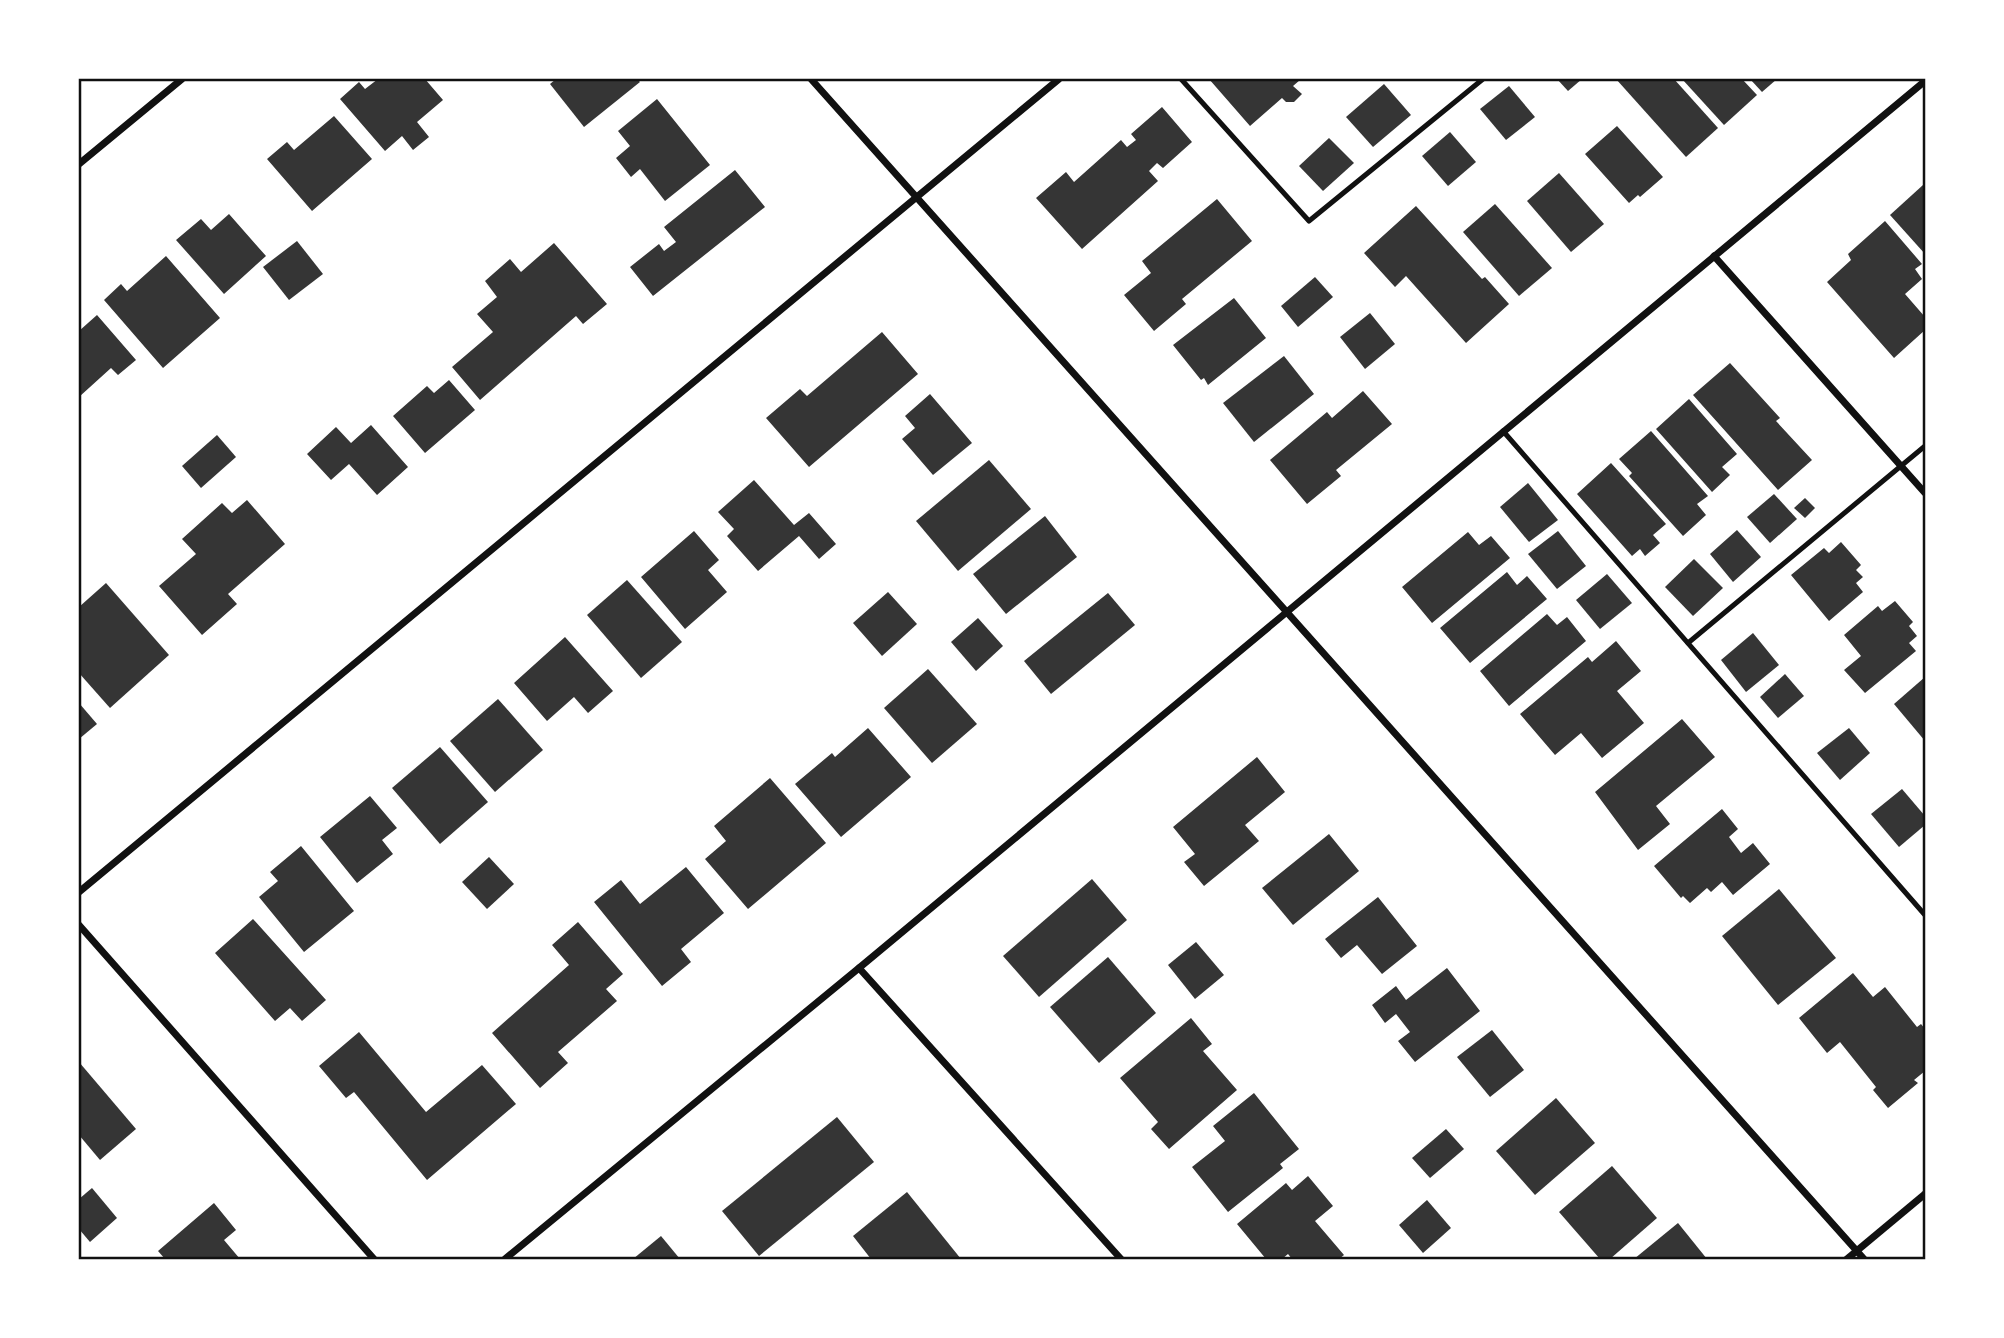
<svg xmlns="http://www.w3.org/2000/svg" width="2004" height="1338" viewBox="0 0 2004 1338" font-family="'DejaVu Sans',sans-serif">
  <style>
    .building { fill: #353535 }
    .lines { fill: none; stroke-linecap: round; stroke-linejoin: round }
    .service { stroke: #111; stroke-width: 5 }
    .minor { stroke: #111; stroke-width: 7 }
    .neatline { fill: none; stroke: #111; stroke-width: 2.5 }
  </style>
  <rect width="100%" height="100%" fill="#fff"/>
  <!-- building -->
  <g class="building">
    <polygon points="378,79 425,79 443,100 417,122 429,137 413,150 402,136 385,151 340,99 359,82 365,89"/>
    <polygon points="556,79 637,79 640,82 584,127 550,84"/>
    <polygon points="1209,79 1299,79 1300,80 1293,86 1302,94 1294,102 1286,102 1282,98 1250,126"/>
    <polygon points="1557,79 1582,79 1568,91"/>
    <polygon points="1616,79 1674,79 1718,128 1686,157"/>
    <polygon points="1682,79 1742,79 1757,95 1724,125"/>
    <polygon points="1750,79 1777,79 1762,92"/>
    <polygon points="1384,84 1411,115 1373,147 1346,117"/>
    <polygon points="1509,86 1535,117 1506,140 1480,109"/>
    <polygon points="657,99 710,165 665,201 640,169 631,177 616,158 630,146 618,131"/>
    <polygon points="1162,107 1192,142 1163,168 1157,163 1149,171 1158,181 1082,249 1036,198 1066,172 1074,182 1121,140 1127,147 1136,140 1131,134"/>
    <polygon points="334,116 372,159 312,211 267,159 287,142 294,150"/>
    <polygon points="1617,126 1663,177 1640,197 1638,195 1629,203 1585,154"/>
    <polygon points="1450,132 1476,162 1448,186 1422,156"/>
    <polygon points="1329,138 1354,163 1323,191 1299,166"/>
    <polygon points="735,170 765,207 653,296 630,267 659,244 664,251 676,242 664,227"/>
    <polygon points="1559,173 1604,224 1571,252 1527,201"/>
    <polygon points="1923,185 1925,188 1925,254 1890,215"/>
    <polygon points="1217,199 1252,241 1182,299 1186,304 1154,331 1124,295 1151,273 1142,261"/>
    <polygon points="1495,204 1552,268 1519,296 1463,232"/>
    <polygon points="1416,206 1482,279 1485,277 1509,304 1466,343 1406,276 1395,287 1364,253"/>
    <polygon points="229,214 266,256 224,294 176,240 201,219 211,230"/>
    <polygon points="1885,221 1922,264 1915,269 1922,279 1905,294 1925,317 1925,330 1894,358 1827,282 1851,260 1848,254"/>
    <polygon points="297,241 323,274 289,300 263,267"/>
    <polygon points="554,243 607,304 583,324 576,316 480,400 452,367 493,332 477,314 497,297 485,281 510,259 521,272"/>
    <polygon points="166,256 220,318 163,368 104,300 121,284 127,291"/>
    <polygon points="1315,277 1333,297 1298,327 1281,306"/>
    <polygon points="1234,298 1266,338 1208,385 1204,378 1201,380 1173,345"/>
    <polygon points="1370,313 1395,344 1365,369 1340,337"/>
    <polygon points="97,315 136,360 118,375 111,368 79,397 79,331"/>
    <polygon points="882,332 918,374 809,467 766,418 800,389 807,396"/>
    <polygon points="1284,356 1314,394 1254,442 1223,403"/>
    <polygon points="1730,363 1780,418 1776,421 1812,460 1778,490 1693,395"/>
    <polygon points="449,380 475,410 425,453 393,416 427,386 434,393"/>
    <polygon points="1363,391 1392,424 1336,470 1341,476 1307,504 1270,460 1327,412 1332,418"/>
    <polygon points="930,394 972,443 933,475 902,439 915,428 905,416"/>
    <polygon points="1689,399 1737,454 1722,467 1730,475 1712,492 1656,429"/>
    <polygon points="371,425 408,467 377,495 349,464 331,480 307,454 336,427 351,443"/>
    <polygon points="1651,431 1708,496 1697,504 1706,515 1683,536 1629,476 1632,473 1619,459"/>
    <polygon points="217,435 236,457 201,488 182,466"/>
    <polygon points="989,460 1031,509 958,571 916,521"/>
    <polygon points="1611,463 1666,524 1653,535 1660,543 1645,556 1640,549 1632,556 1577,494"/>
    <polygon points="754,480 794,525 809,513 836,544 819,559 799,536 758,571 727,536 734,529 718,512"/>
    <polygon points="1528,483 1558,520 1529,542 1500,507"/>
    <polygon points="1774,494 1797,519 1770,543 1747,517"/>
    <polygon points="1805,498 1815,508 1805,518 1794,508"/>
    <polygon points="247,500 285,544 228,594 237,604 202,635 159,586 196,554 182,539 222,503 232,513"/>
    <polygon points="1045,516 1077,557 1006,614 973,574"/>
    <polygon points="1737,530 1761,557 1733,582 1710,554"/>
    <polygon points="694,531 719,560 708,570 727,592 685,629 641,577"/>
    <polygon points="1558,531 1586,566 1557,589 1528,554"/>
    <polygon points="1468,532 1479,545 1491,536 1510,558 1432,623 1402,587"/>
    <polygon points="1841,542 1861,565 1856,570 1863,577 1856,583 1863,592 1829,621 1791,575 1824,548 1829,553"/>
    <polygon points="1694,559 1723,588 1693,616 1665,587"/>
    <polygon points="1507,572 1517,585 1527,576 1547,599 1470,663 1440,628"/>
    <polygon points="1607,574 1632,603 1600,629 1576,600"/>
    <polygon points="627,580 682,642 641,678 587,615"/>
    <polygon points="106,583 169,655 110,708 79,673 79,607"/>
    <polygon points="888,592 917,624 882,656 853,623"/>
    <polygon points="1108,593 1135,625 1051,694 1024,661"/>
    <polygon points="1895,601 1913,622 1909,626 1917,636 1909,643 1916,651 1865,693 1844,670 1861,656 1844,635 1878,606 1882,611"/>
    <polygon points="1547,614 1557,625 1567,617 1586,641 1509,706 1480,671"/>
    <polygon points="978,618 1003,646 976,671 951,642"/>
    <polygon points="1753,633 1779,665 1746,692 1721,660"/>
    <polygon points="565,637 613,691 588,713 574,697 547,721 514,683"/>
    <polygon points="1616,641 1641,671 1617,691 1644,723 1602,758 1581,733 1555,755 1520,714 1588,657 1592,662"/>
    <polygon points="928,669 977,724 932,763 884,708"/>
    <polygon points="1785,674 1804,696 1778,718 1760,697"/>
    <polygon points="1925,677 1925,741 1894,704"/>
    <polygon points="498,699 543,750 495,792 450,741"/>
    <polygon points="79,703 97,724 79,739"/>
    <polygon points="1682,719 1715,757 1656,806 1670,824 1638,850 1595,792"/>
    <polygon points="868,728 911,777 841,837 795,784 832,753 835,757"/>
    <polygon points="1849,728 1870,753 1840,780 1817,753"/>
    <polygon points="440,747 488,802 440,844 392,788"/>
    <polygon points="1257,757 1285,792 1245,825 1259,841 1204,886 1184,862 1195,854 1173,827"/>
    <polygon points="770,778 826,843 748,909 705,859 726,841 714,826"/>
    <polygon points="1902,789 1925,816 1925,825 1899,847 1871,814"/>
    <polygon points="370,796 397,828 382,840 393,854 357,883 320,837"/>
    <polygon points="1722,809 1738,829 1729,837 1741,853 1753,843 1770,864 1733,895 1722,882 1711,892 1707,888 1690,903 1683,896 1681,898 1654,866"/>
    <polygon points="1329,834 1359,871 1293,925 1262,888"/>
    <polygon points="301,846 354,911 304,952 259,897 278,881 270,872"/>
    <polygon points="489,857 514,884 487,909 462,882"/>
    <polygon points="686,867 724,913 681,949 691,962 662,986 594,902 621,880 640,904"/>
    <polygon points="1092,879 1127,920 1039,997 1003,956"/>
    <polygon points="1779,889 1836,958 1778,1005 1722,936"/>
    <polygon points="1378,897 1417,946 1382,974 1357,945 1341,958 1325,939"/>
    <polygon points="253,919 326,1000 302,1021 290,1008 275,1021 215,953"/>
    <polygon points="578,922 623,974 606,989 617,1001 558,1052 568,1063 540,1088 492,1033 569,965 552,945"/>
    <polygon points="1196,942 1224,975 1195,999 1168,965"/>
    <polygon points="1108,957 1156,1013 1099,1063 1050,1007"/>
    <polygon points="1447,968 1480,1011 1415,1062 1398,1041 1410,1032 1396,1014 1385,1023 1372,1005 1396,986 1406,1000"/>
    <polygon points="1853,973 1873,997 1885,987 1917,1027 1921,1024 1925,1029 1925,1071 1914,1080 1918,1083 1888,1108 1873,1090 1876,1087 1840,1042 1827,1053 1799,1018"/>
    <polygon points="1191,1018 1212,1044 1203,1051 1237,1090 1169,1149 1151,1129 1158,1122 1120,1078"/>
    <polygon points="1492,1030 1524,1070 1490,1097 1457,1057"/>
    <polygon points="359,1032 426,1112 482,1065 516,1104 427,1180 354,1092 346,1098 319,1066"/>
    <polygon points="79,1062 136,1129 100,1160 79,1135"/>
    <polygon points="1254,1093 1299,1149 1280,1164 1283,1168 1228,1212 1192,1167 1225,1141 1213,1126"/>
    <polygon points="1556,1098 1595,1143 1535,1195 1496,1151"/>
    <polygon points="837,1117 874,1162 759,1256 722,1211"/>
    <polygon points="1446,1129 1464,1149 1430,1178 1412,1158"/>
    <polygon points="1612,1166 1657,1218 1610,1259 1600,1259 1559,1212"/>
    <polygon points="1308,1176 1333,1206 1315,1221 1344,1255 1339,1259 1292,1259 1288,1254 1282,1259 1266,1259 1237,1224 1286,1183 1292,1190"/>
    <polygon points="92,1188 117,1218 90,1242 79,1229 79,1199"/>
    <polygon points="907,1192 961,1259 871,1259 853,1236"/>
    <polygon points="1427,1200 1451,1228 1423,1253 1399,1225"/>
    <polygon points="214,1203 236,1230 224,1240 240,1259 165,1259 158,1251"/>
    <polygon points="1678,1223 1707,1259 1634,1259"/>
    <polygon points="661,1236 680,1259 633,1259"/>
  </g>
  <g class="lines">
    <!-- service -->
    <g class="service">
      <polyline points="1181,79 1309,221 1483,79"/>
      <polyline points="1503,431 1925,915"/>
      <polyline points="1688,643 1925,446"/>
    </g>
    <!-- minor -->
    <g class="minor">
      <polyline points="811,79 1864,1259"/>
      <polyline points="79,164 182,79"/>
      <polyline points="1714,256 1925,493"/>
      <polyline points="79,892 1059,79"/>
      <polyline points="79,925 374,1259"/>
      <polyline points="859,968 1121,1259"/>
      <polyline points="505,1259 859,968 1925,81"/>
      <polyline points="1847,1259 1925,1194"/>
    </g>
  </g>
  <!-- border -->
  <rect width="2004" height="1338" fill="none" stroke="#ffffff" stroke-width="161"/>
  <rect x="80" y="80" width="1844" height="1178" class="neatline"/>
</svg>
